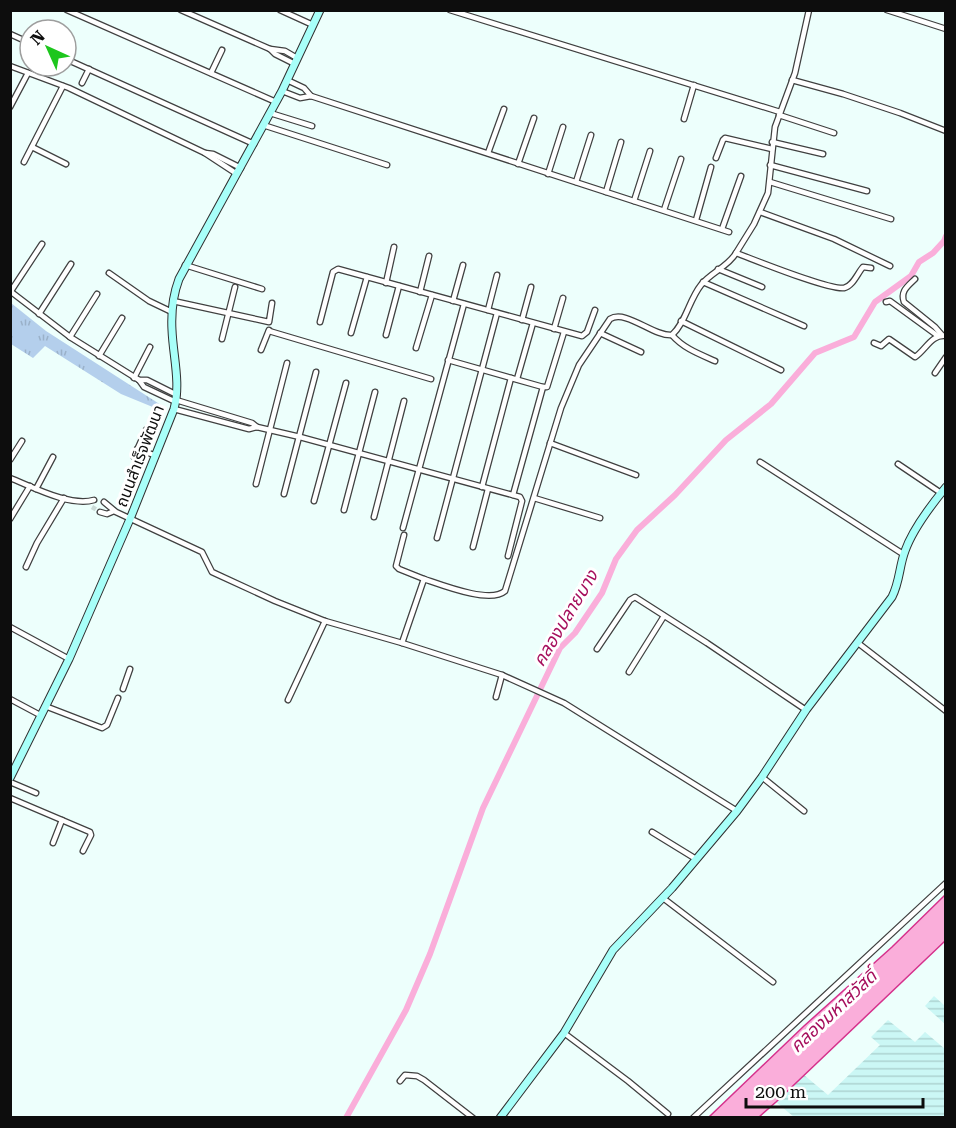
<svg xmlns="http://www.w3.org/2000/svg" width="956" height="1128" viewBox="0 0 956 1128" font-family="'Roboto Serif','Noto Sans Thai',serif">
  <style>
    .farmland { fill: url(#farmland-rules) }
    .park { fill: url(#park-tufts) }
    .water { fill: #faaeda; stroke: #d5318c; stroke-width: 1.5 }
    .lines { fill: none; stroke-linecap: round; stroke-linejoin: round }
    .canal { stroke: #faaeda; stroke-width: 6 }
    .street-tunnel { stroke: #cbdbd8; stroke-width: 4.5; stroke-dasharray: 4.5 2; stroke-linecap: butt }
    .street-casing { stroke: #404040; stroke-width: 7 }
    .secondary-casing { stroke: #2f2f2f; stroke-width: 9 }
    .street { stroke: #fff; stroke-width: 4.5 }
    .secondary { stroke: #a8fff9; stroke-width: 7 }
    .labels { text-anchor: middle; dominant-baseline: central; stroke-width: 6; stroke-linejoin: round; paint-order: stroke }
    .street-label { font-size: 16px; fill: #0d0d0d; stroke: #fff }
    .water-label { font-size: 18px; font-style: italic; fill: #a60f5d; stroke: #fff }
  </style>
  <defs>
    <pattern id="farmland-rules" width="6" height="5" patternUnits="userSpaceOnUse" patternTransform="scale(1.5)"><rect width="6" height="5" fill="#cbf7f5"/><path d="M0 2.5h6" fill="none" stroke="#add3d1"/></pattern>
    <pattern id="park-tufts" width="24" height="20" patternUnits="userSpaceOnUse" patternTransform="scale(1.5)"><rect width="24" height="20" fill="#b4cfec"/><path d="M3 7l-1-3M5 7V3M7 7l1-3M15 17l-1-3M17 17v-4M19 17l1-3" fill="none" stroke="#9ab1c9"/></pattern>
  </defs>
  <rect width="100%" height="100%" fill="#edfffc"/>
  <!-- farmland -->
  <g class="farmland">
    <polygon points="934,996 945,1006 945,1024 925,1006"/>
    <polygon points="888,1020 915,1042 925,1032 945,1049 945,1117 794,1117 776,1102 804,1075 828,1095 880,1045 871,1037"/>
  </g>
  <!-- park -->
  <polygon class="park" points="11,303 46,331 161,405 160,410 121,394 45,346 33,358 11,344"/>
  <!-- water -->
  <polygon class="water" points="945,895 945,941 776,1102 759,1117 709,1117 804,1026 892,947"/>
  <g class="lines">
    <!-- canal -->
    <polyline class="canal" points="346,1118 406,1010 430,954 483,808 560,648 575,633 602,593 616,559 637,530 675,495 726,440 771,404 815,353 854,337 875,302 911,276 919,262 933,253 944,241 946,236"/>
    <!-- street-tunnel -->
    <polyline class="street-tunnel" points="92,507 100,512"/>
    <defs>
      <g id="street">
        <polyline points="67,10 276,102"/>
        <polyline points="181,10 270,49 275,54 295,64"/>
        <polyline points="280,10 313,25"/>
        <polyline points="450,10 780,112"/>
        <polyline points="887,10 946,29"/>
        <polyline points="10,34 30,43"/>
        <polyline points="270,49 285,51 297,58"/>
        <polyline points="66,59 254,144"/>
        <polyline points="10,66 69,88 205,153 237,174"/>
        <polyline points="211,73 222,50"/>
        <polyline points="287,80 304,88 311,96"/>
        <polyline points="792,80 843,94 900,113 946,131"/>
        <polyline points="82,83 89,69"/>
        <polyline points="282,91 300,98 311,96 729,232"/>
        <polyline points="10,107 28,73"/>
        <polyline points="270,113 312,126"/>
        <polyline points="779,115 834,133"/>
        <polyline points="684,119 694,85"/>
        <polyline points="263,125 387,165"/>
        <polyline points="772,142 823,154"/>
        <polyline points="32,147 66,164"/>
        <polyline points="205,153 213,154 241,168"/>
        <polyline points="488,153 504,109"/>
        <polyline points="716,158 723,140 725,138 772,149"/>
        <polyline points="24,162 63,86"/>
        <polyline points="518,164 534,118"/>
        <polyline points="770,165 867,191"/>
        <polyline points="548,174 563,127"/>
        <polyline points="576,182 591,135"/>
        <polyline points="770,182 891,219"/>
        <polyline points="606,192 621,142"/>
        <polyline points="634,201 650,151"/>
        <polyline points="664,210 681,159"/>
        <polyline points="760,212 834,239 890,266"/>
        <polyline points="696,220 711,167"/>
        <polyline points="722,229 741,176"/>
        <polyline points="736,253 754,224 768,193 775,127 795,73 809,10"/>
        <polyline points="185,265 262,289"/>
        <polyline points="718,269 762,287"/>
        <polyline points="109,273 149,301 172,312"/>
        <path d="M915,279C908,286 900,291 904,302L935,327L942,335"/>
        <polyline points="703,282 804,326"/>
        <polyline points="386,283 394,247"/>
        <polyline points="10,291 70,337 139,380 144,387 176,402"/>
        <polyline points="11,291 42,244"/>
        <polyline points="420,292 429,256"/>
        <polyline points="173,301 269,322 272,303"/>
        <polyline points="453,301 463,265"/>
        <polyline points="886,302 890,301 938,336"/>
        <polyline points="488,310 497,275"/>
        <polyline points="39,314 71,264"/>
        <polyline points="522,320 531,287"/>
        <polyline points="681,321 781,370"/>
        <polyline points="320,322 333,272 338,269 582,336 587,332 595,310"/>
        <polyline points="554,329 563,298"/>
        <polyline points="269,331 431,379"/>
        <polyline points="351,333 367,277"/>
        <polyline points="600,333 641,352"/>
        <polyline points="386,335 399,286"/>
        <path d="M672,335C683,348 699,354 715,361"/>
        <polyline points="70,337 97,294"/>
        <polyline points="222,339 235,287"/>
        <path d="M874,343L881,346L889,339L915,357C926,350 931,334 946,336"/>
        <polyline points="416,348 432,295"/>
        <polyline points="261,350 269,330"/>
        <polyline points="99,356 122,318"/>
        <polyline points="448,360 543,387 547,387 564,332"/>
        <polyline points="935,373 946,357"/>
        <polyline points="134,378 150,347"/>
        <polyline points="517,379 533,323"/>
        <polyline points="139,380 147,380 177,395"/>
        <polyline points="176,400 252,423 257,427"/>
        <polyline points="174,409 249,429 257,427 300,437 520,497 522,501 508,556"/>
        <polyline points="550,443 636,475"/>
        <polyline points="137,449 154,455"/>
        <polyline points="134,457 146,430"/>
        <polyline points="10,460 22,441"/>
        <polyline points="760,462 903,554"/>
        <polyline points="898,464 941,493"/>
        <path d="M10,478C33,487 70,507 94,500"/>
        <polyline points="256,484 287,363"/>
        <polyline points="482,487 511,378"/>
        <polyline points="36,489 53,457"/>
        <polyline points="284,494 316,372"/>
        <polyline points="513,495 543,387"/>
        <polyline points="534,498 600,518"/>
        <polyline points="314,501 346,383"/>
        <polyline points="104,502 116,512 202,552 212,572 275,601 325,621 402,643 502,675 564,703 737,811"/>
        <polyline points="344,510 375,392"/>
        <polyline points="100,512 107,514 114,511"/>
        <polyline points="374,517 404,401"/>
        <polyline points="10,519 30,486"/>
        <polyline points="403,528 464,304"/>
        <polyline points="404,535 396,566 399,569 424,579"/>
        <polyline points="437,538 497,313"/>
        <polyline points="473,547 488,489"/>
        <polyline points="26,567 37,543 64,498"/>
        <polyline points="10,627 69,659"/>
        <path d="M402,643L424,579C442,585 490,604 505,591L561,408L579,365L610,319C626,309 654,337 672,335C686,322 689,300 701,285C711,272 728,267 736,253C755,260 828,290 844,288C853,286 857,274 863,267L871,268"/>
        <polyline points="858,643 946,711"/>
        <polyline points="597,649 630,600 635,597 707,643 806,710"/>
        <polyline points="629,672 664,616"/>
        <polyline points="123,689 130,669"/>
        <polyline points="496,697 502,675"/>
        <polyline points="10,699 40,715"/>
        <polyline points="288,700 325,621"/>
        <polyline points="45,706 102,728 107,725 118,698"/>
        <polyline points="762,777 804,811"/>
        <polyline points="10,782 36,793"/>
        <polyline points="10,798 90,832 91,835 83,851"/>
        <polyline points="652,832 696,859"/>
        <polyline points="53,843 62,820"/>
        <polyline points="663,898 773,982"/>
        <polyline points="564,1033 628,1081 668,1114"/>
        <polyline points="400,1081 405,1075 417,1076 424,1080 473,1118"/>
        <polyline points="693,1118 946,883"/>
      </g>
      <g id="secondary">
        <path d="M10,778L69,659L130,519L174,409C181,383 173,356 172,330C171,312 173,295 179,279L282,91L320,10"/>
        <path d="M500,1118L564,1033L613,950L672,888L737,811L762,777L806,710L892,597C900,581 899,567 905,551C912,531 932,504 946,487"/>
      </g>
    </defs>
    <!-- street casing -->
    <use href="#street" class="street-casing"/>
    <!-- secondary casing -->
    <use href="#secondary" class="secondary-casing"/>
    <!-- street -->
    <use href="#street" class="street"/>
    <!-- secondary -->
    <use href="#secondary" class="secondary"/>
  </g>
  <g class="labels">
    <!-- street labels -->
    <g class="street-label">
      <text transform="translate(140 456) rotate(-69)">ถนนสำเร็จพัฒนา</text>
    </g>
    <!-- water labels -->
    <g class="water-label">
      <text transform="translate(565 618) rotate(-59)">คลองปลายบาง</text>
      <text transform="translate(833 1011) rotate(-43)">คลองมหาสวัสดิ์</text>
    </g>
  </g>
  <!-- border -->
  <rect width="956" height="1128" fill="none" stroke="#0d0d0d" stroke-width="24"/>
  <!-- north arrow -->
  <g transform="translate(48 48) rotate(315)"><circle r="28" fill="#ffffff" stroke="#9e9e9e" stroke-width="1.5"/>
  <path d="M0-4.5L10 22L0 15L-10 22Z" fill="#1dc61d"/>
  <text y="-9" font-size="16" font-weight="bold" text-anchor="middle" fill="#0d0d0d">N</text>
  </g>
  <!-- scale -->
  <path d="M746 1098v9h177v-9" fill="none" stroke="#0d0d0d" stroke-width="3"/>
  <text x="755" y="1098" font-size="18" fill="#0d0d0d" stroke="#ffffff" stroke-width="4.5" paint-order="stroke">200 m</text>
</svg>
